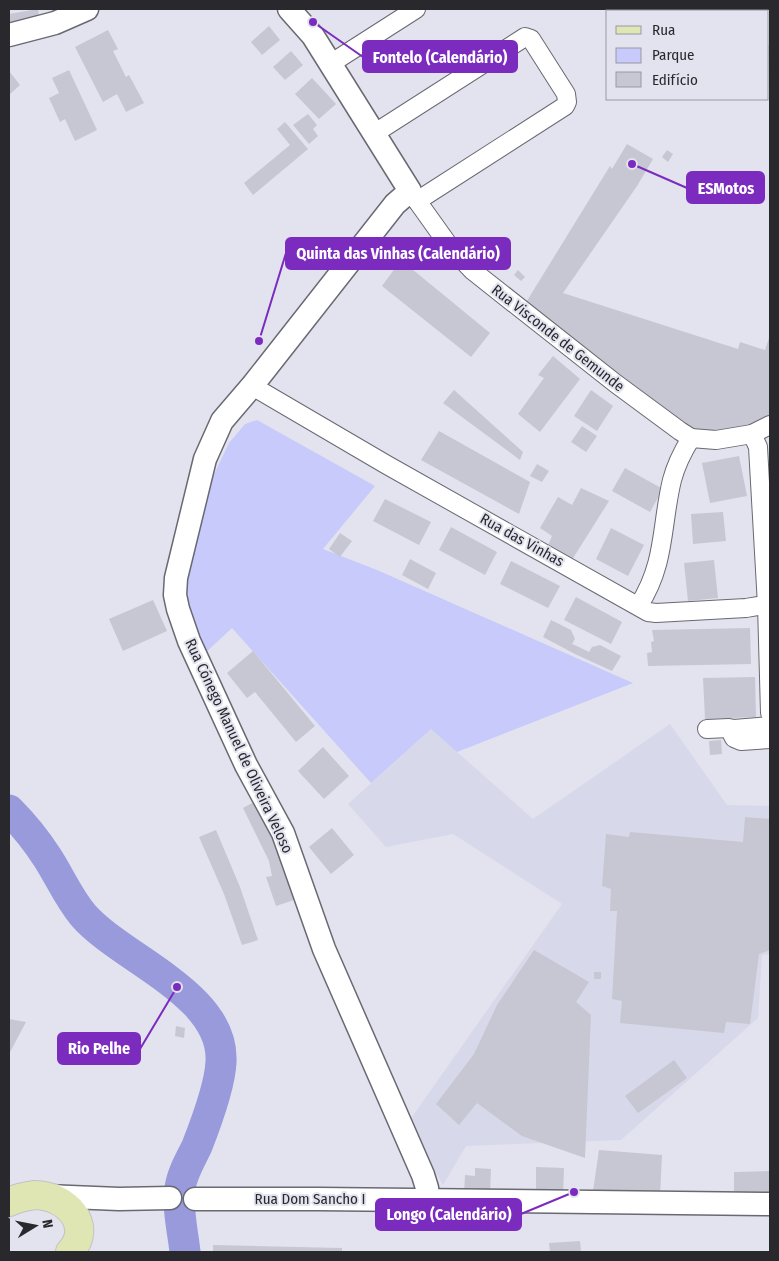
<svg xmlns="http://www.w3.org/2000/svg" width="779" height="1261" viewBox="0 0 779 1261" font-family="'Fira Sans Condensed',sans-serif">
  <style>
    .built { fill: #d7d8ea }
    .green { fill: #c7cafb }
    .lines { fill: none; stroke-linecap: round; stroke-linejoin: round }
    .river { stroke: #989adc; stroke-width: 31 }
    .building { fill: #c6c7d2 }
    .minor-casing { stroke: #686972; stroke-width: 20 }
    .tertiary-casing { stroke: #686972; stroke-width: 25 }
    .primary-casing { stroke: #c3c3c4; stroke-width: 30 }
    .minor { stroke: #fff; stroke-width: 18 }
    .tertiary { stroke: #fff; stroke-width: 22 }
    .primary { stroke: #e0e6b3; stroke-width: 28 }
    .labels { text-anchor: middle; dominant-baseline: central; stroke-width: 4; stroke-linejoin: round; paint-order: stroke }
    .street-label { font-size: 15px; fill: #29292d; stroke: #e2e3ee }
    .leader { fill: none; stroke: #7b2cbf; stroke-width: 2 }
    .callout-dot { fill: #7b2cbf; stroke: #e2e3ee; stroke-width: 2 }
    .callout { fill: #7b2cbf; stroke: #7b2cbf; stroke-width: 2 }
    .callout-label { font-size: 16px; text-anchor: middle; font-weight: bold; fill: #fff }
  </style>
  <rect width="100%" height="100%" fill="#e2e3ee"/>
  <!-- built -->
  <polygon class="built" points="670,724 727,805 770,806 770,954 762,955 758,1018 621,1140 466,1146 443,1185 407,1124 562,904 453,834 386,847 348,804 431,729 533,819"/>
  <!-- green -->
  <polygon class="green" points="257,420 375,486 323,549 377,570 633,683 457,752 431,729 371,783 232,628 203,655 185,610 184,586 208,487 229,443 245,424"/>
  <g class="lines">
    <!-- river -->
    <path class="river" d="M9,810C23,824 36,840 47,857C60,877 68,897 83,915C121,959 225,994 221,1062C220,1086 206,1123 197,1146C191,1159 182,1173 180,1188C177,1209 183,1232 185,1252"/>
  </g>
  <!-- building -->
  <g class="building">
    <polygon points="38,9 40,25 9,31 9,14"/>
    <polygon points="269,26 280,40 262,55 251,42"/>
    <polygon points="108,30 118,49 113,51 126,77 129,75 144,103 126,112 117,94 103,102 75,47"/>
    <polygon points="768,45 770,45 770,91 769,91"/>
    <polygon points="291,51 303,65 285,80 273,67"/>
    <polygon points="69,70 97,130 75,141 65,119 60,122 49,98 59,93 52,78"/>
    <polygon points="9,71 20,85 9,95"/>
    <polygon points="312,78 336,104 319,119 295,94"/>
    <polygon points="308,114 317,125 313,129 318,136 309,144 293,125"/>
    <polygon points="285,122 308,149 253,195 244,183 290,145 277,129"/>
    <polygon points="627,144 653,159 637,186 563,293 738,349 740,342 765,350 770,335 770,419 744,432 695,430 525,304 610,166 612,169"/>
    <polygon points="667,150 673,154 668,162 662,157"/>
    <polygon points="401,260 490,333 471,357 382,286"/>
    <polygon points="518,270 525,277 521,281 514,275"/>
    <polygon points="553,356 580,379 540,432 518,414 544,378 538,375"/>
    <polygon points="454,390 523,452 520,460 443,403"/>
    <polygon points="591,390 613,406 597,431 574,416"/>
    <polygon points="582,426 597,436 586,452 571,442"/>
    <polygon points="439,431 530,482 519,514 421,460"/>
    <polygon points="739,456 747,496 710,503 702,463"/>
    <polygon points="537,464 549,471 542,482 530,476"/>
    <polygon points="625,468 663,489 650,512 612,491"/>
    <polygon points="581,488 609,501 570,563 547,548 552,536 540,528 558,497 572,505"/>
    <polygon points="385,499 431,522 419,545 373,521"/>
    <polygon points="723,512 726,541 693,544 691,514"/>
    <polygon points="451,527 497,552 485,575 439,550"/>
    <polygon points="611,528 644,545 628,576 596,559"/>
    <polygon points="340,533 352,541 340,557 329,549"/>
    <polygon points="410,559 436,573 428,589 402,575"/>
    <polygon points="714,560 718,598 688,601 684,563"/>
    <polygon points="511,561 560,586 548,608 500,584"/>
    <polygon points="576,597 622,622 611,644 564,620"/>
    <polygon points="153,600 167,631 123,651 109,619"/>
    <polygon points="551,620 571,630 575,639 572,644 579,647 589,652 592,647 600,645 621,656 612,671 575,654 543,637"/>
    <polygon points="750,628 751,664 648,666 647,653 652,652 651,642 654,641 652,630"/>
    <polygon points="253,651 315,726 296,742 255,692 247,698 227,673"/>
    <polygon points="755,677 756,717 705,719 703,678"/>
    <polygon points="721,740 722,754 710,755 709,741"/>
    <polygon points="323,747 349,776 324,799 298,771"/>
    <polygon points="256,801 272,833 300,898 276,906 266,877 272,876 269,861 243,808"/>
    <polygon points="745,817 770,819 770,950 759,954 750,1024 726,1022 724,1033 620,1023 622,1001 612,999 617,911 610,911 611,889 602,886 606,834 629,837 630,832 743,842"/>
    <polygon points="332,828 354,855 331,874 309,847"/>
    <polygon points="216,830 240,887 258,940 242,945 224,894 199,837"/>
    <polygon points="534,950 589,982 576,1002 591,1015 585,1158 522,1136 477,1103 459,1125 436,1104 474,1054 497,1005"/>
    <rect x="594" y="972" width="7" height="7"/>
    <polygon points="9,1019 26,1022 9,1054"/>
    <polygon points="176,1026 185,1028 184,1038 175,1036"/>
    <polygon points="674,1060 687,1078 638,1113 625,1096"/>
    <polygon points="599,1150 662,1155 660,1197 593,1191"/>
    <polygon points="536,1167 564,1168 563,1197 536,1196"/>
    <polygon points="475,1168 491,1169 490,1195 464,1195 465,1175 475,1176"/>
    <polygon points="770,1171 770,1197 734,1198 734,1172"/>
    <polygon points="580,1241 581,1252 550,1252 549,1243"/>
    <polygon points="213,1245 342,1248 342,1252 213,1252"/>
  </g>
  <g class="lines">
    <defs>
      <g id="minor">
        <polyline points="330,64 416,9"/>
        <polyline points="375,133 525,37 531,39 566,94 567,102 565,106 417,201"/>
        <polyline points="410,191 450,247 473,271 615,383 680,431 691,438 716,440 752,434 770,425"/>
        <polyline points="252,386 387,465 648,612 656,613 746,608 770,604"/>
        <polyline points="752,434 758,447 767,605 770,713"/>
        <path d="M639,605C666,563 661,525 672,480C676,465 683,451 691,438"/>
        <polyline points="770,726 734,729 732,734 734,738 741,741 770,739"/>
        <polyline points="707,729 729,728 734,729"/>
      </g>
      <g id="tertiary">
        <polyline points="289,9 313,36 410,191 395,204 252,386 222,421 205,459 176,578 175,595 178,609 189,641 246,765 283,833 324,949 423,1175 427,1188 428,1200"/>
        <polyline points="9,35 55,23 87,9"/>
        <polyline points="46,1196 119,1199 170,1198"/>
        <polyline points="195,1199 318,1199 770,1204"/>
      </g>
      <path id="primary" d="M9,1202C17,1198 27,1196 35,1195C65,1195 95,1225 70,1252"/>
    </defs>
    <!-- minor casing -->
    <use href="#minor" class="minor-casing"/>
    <!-- tertiary casing -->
    <use href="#tertiary" class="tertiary-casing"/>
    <!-- primary casing -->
    <use href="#primary" class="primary-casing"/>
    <!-- minor -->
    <use href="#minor" class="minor"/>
    <!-- tertiary -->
    <use href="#tertiary" class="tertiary"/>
    <!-- primary -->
    <use href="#primary" class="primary"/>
  </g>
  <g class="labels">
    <!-- street labels -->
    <g class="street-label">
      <text transform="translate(558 338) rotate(38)">Rua Visconde de Gemunde</text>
      <text transform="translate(522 540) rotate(29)">Rua das Vinhas</text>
      <text transform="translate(239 746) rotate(65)">Rua Cónego Manuel de Oliveira Veloso</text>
      <text x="310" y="1199">Rua Dom Sancho I</text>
    </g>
  </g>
  <!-- callouts -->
  <path class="leader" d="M313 22L363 57M632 164L687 188M259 341L286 253M177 987L140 1049M574 1192L521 1214"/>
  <g class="callout-dot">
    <circle cx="313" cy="22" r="5"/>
    <circle cx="632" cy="164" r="5"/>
    <circle cx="259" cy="341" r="5"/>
    <circle cx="177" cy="987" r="5"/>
    <circle cx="574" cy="1192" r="5"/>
  </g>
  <g class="callout">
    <rect x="363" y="41" width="154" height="31" rx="5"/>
    <rect x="687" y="172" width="77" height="31" rx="5"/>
    <rect x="286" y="238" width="224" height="31" rx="5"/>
    <rect x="58" y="1033" width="82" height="31" rx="5"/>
    <rect x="376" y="1199" width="145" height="31" rx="5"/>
  </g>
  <g class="callout-label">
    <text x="440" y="63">Fontelo (Calendário)</text>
    <text x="726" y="194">ESMotos</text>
    <text x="398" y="259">Quinta das Vinhas (Calendário)</text>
    <text x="99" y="1054">Rio Pelhe</text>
    <text x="449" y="1220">Longo (Calendário)</text>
  </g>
  <!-- border -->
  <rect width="779" height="1261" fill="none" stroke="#29292d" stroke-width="20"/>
  <!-- legend -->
  <rect x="606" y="10" width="162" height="90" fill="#e2e3ee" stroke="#9899a1"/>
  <rect x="616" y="26" width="25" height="8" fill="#e0e6b3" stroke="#9899a1"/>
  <text x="652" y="35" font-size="15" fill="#29292d">Rua</text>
  <rect x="616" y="48" width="25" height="15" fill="#c7cafb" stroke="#9899a1"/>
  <text x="652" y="60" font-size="15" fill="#29292d">Parque</text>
  <rect x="616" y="72" width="25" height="15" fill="#c6c7d2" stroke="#9899a1"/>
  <text x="652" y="85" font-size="15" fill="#29292d">Edifício</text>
  <!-- north arrow -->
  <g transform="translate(35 1226) rotate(80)" stroke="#e2e3ee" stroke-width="4" paint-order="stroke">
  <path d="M0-4L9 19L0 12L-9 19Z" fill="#29292d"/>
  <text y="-8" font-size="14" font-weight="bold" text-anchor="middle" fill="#29292d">N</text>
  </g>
</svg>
